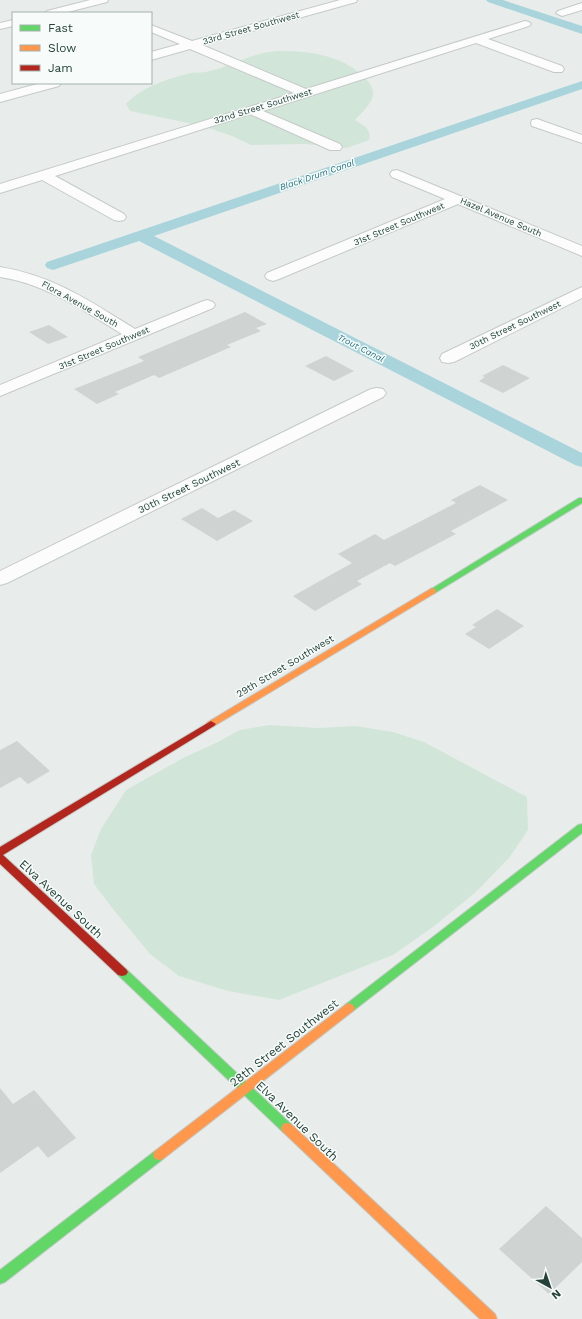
<svg xmlns="http://www.w3.org/2000/svg" width="582" height="1319" viewBox="0 0 582 1319" font-family="'Work Sans',sans-serif">
  <style>
    .green { fill: #d1e6d8 }
    .lines { fill: none; stroke-linecap: round; stroke-linejoin: round }
    .canal { fill: #a9d4db; fill-rule: evenodd }
    .building { fill: #cfd4d2 }
    .street-casing { stroke: #c5cac8; stroke-width: 2 }
    .fast-casing { stroke: #c3cbc8; stroke-width: 2 }
    .slow-casing { stroke: #c3cbc8; stroke-width: 2 }
    .jam-casing { stroke: #c3cbc8; stroke-width: 2 }
    .street { fill: #fcfcfc; fill-rule: evenodd }
    .fast { fill: #63d668; fill-rule: evenodd }
    .slow { fill: #ff974d; fill-rule: evenodd }
    .jam { fill: #b3261e; fill-rule: evenodd }
    .labels { text-anchor: middle; dominant-baseline: central; stroke-width: 3; stroke-linejoin: round; paint-order: stroke }
    .far-street-label { font-size: 9px; fill: #24423a; stroke: #f7fbf9 }
    .far-water-label { font-size: 9px; font-style: italic; fill: #1c6f80; stroke: #f7fbf9 }
    .street-label { font-size: 10px; fill: #24423a; stroke: #f7fbf9 }
    .near-street-label { font-size: 12px; fill: #24423a; stroke: #f7fbf9 }
  </style>
  <rect width="100%" height="100%" fill="#e8edeb"/>
  <!-- green -->
  <g class="green">
    <path d="M277,51C306,50 345,55 366,79C370,83 374,89 373,95C372,104 361,113 355,120C363,125 372,129 369,140L347,148L305,144L251,145L232,136L203,126L130,111L126,104C141,87 170,78 191,73C197,72 204,73 210,71C234,65 251,53 277,51Z"/>
    <polygon points="269,725 318,728 356,726 393,732 424,742 527,797 528,830 509,858 476,892 433,927 393,955 279,1000 228,991 179,976 150,954 113,909 94,884 91,855 101,829 126,790 185,757 216,743 240,730"/>
  </g>
  <g class="lines">
    <!-- canal -->
    <g class="canal">
      <polygon points="486,0 503,0 582,26 582,34 488,2"/>
      <polygon points="582,81 582,89 154,236 582,453 582,467 575,465 139,241 59,268 53,270 47,268 45,265 47,262"/>
    </g>
  </g>
  <!-- building -->
  <g class="building">
    <polygon points="245,312 267,324 256,328 261,331 227,345 231,347 159,378 154,375 115,392 119,394 97,404 74,389 144,361 138,357"/>
    <polygon points="49,325 68,337 48,344 29,332"/>
    <polygon points="326,356 354,371 334,381 305,366"/>
    <polygon points="503,365 530,378 503,393 479,381 485,377 482,376"/>
    <polygon points="480,485 508,500 451,531 456,534 395,566 390,563 357,581 362,584 315,611 293,596 352,563 338,554 375,534 384,540 456,503 451,500"/>
    <polygon points="202,508 218,518 234,510 253,521 217,541 181,519"/>
    <polygon points="497,609 524,626 489,649 465,634 476,627 472,625"/>
    <polygon points="17,741 50,771 28,784 20,777 0,788 0,750"/>
    <polygon points="0,1088 13,1104 34,1090 76,1138 48,1158 38,1146 0,1173"/>
    <polygon points="546,1206 582,1238 582,1262 549,1294 499,1249"/>
  </g>
  <g class="lines">
    <defs>
      <g id="street">
        <polygon points="90,0 108,0 107,2 64,13 45,13 47,11"/>
        <polygon points="340,0 357,0 356,2 202,45 306,89 525,21 529,22 531,24 529,26 488,39 562,66 564,69 562,72 554,72 476,43 263,111 340,144 342,147 340,150 330,150 250,114 55,176 124,214 126,217 124,220 119,221 114,220 42,180 0,193 0,184 294,93 190,49 151,60 151,52 180,44 151,32 151,25 192,41"/>
        <polygon points="582,3 582,10 562,16 556,13 558,11"/>
        <polygon points="13,20 13,26 0,29 0,23"/>
        <polygon points="41,83 61,83 59,86 0,102 0,94"/>
        <polygon points="537,119 582,135 582,143 532,126 531,123 532,120"/>
        <polygon points="397,170 582,246 582,256 458,204 279,279 273,281 267,279 265,276 267,273 445,199 392,177 390,174 392,171"/>
        <path d="M0,267C54,276 90,301 135,329L201,302L207,300L213,302L215,305L213,308L0,396V385L122,334C83,310 46,284 0,277Z"/>
        <polygon points="582,287 582,298 454,362 448,363 442,362 440,358 442,354"/>
        <polygon points="377,388 383,389 386,393 383,397 7,583 0,585 0,571 371,389"/>
      </g>
      <g id="fast">
        <polygon points="579,498 582,498 582,503 435,593 432,594 428,591"/>
        <polygon points="582,824 582,833 353,1011 349,1013 345,1011 343,1008 345,1005 578,825"/>
        <polygon points="122,968 126,969 291,1124 293,1128 291,1132 287,1133 283,1132 118,975 116,972 118,969"/>
        <polygon points="159,1150 163,1151 165,1155 163,1159 5,1282 0,1284 0,1270 155,1151"/>
      </g>
      <g id="slow">
        <polygon points="432,588 435,589 436,591 435,593 214,726 211,727 206,724 208,722"/>
        <polygon points="349,1003 353,1005 355,1008 353,1011 163,1159 159,1160 155,1159 153,1155 155,1151 345,1005"/>
        <polygon points="287,1123 291,1124 495,1314 497,1319 480,1319 283,1132 281,1128 283,1124"/>
      </g>
      <polygon id="jam" points="211,721 216,724 214,726 3,855 126,969 128,972 126,975 122,976 118,975 0,864 0,847"/>
    </defs>
    <!-- street casing -->
    <use href="#street" class="street-casing"/>
    <!-- fast casing -->
    <use href="#fast" class="fast-casing"/>
    <!-- slow casing -->
    <use href="#slow" class="slow-casing"/>
    <!-- jam casing -->
    <use href="#jam" class="jam-casing"/>
    <!-- street -->
    <use href="#street" class="street"/>
    <!-- fast -->
    <use href="#fast" class="fast"/>
    <!-- slow -->
    <use href="#slow" class="slow"/>
    <!-- jam -->
    <use href="#jam" class="jam"/>
  </g>
  <g class="labels">
    <!-- far-street labels -->
    <g class="far-street-label">
      <text transform="translate(251 28) rotate(-16)">33rd Street Southwest</text>
      <text transform="translate(263 106) rotate(-17)">32nd Street Southwest</text>
      <text transform="translate(501 217) rotate(23)">Hazel Avenue South</text>
      <text transform="translate(399 224) rotate(-23)">31st Street Southwest</text>
      <text transform="translate(80 304) rotate(29)">Flora Avenue South</text>
      <text transform="translate(515 325) rotate(-26)">30th Street Southwest</text>
      <text transform="translate(104 348) rotate(-23)">31st Street Southwest</text>
    </g>
    <!-- far-water labels -->
    <g class="far-water-label">
      <text transform="translate(317 175) rotate(-19)">Black Drum Canal</text>
      <text transform="translate(361 348) rotate(27)">Trout Canal</text>
    </g>
    <!-- street labels -->
    <g class="street-label">
      <text transform="translate(189 486) rotate(-26)">30th Street Southwest</text>
      <text transform="translate(285 666) rotate(-31)">29th Street Southwest</text>
    </g>
    <!-- near-street labels -->
    <g class="near-street-label">
      <text transform="translate(61 899) rotate(43)">Elva Avenue South</text>
      <text transform="translate(284 1043) rotate(-38)">28th Street Southwest</text>
      <text transform="translate(297 1121) rotate(44)">Elva Avenue South</text>
    </g>
  </g>
  <!-- legend -->
  <rect x="12" y="12" width="140" height="72" fill="#f7fbf9" stroke="#a3b1ad"/>
  <rect x="20" y="25" width="20" height="6" fill="#63d668" stroke="#a3b1ad"/>
  <text x="48" y="32" font-size="12" fill="#24423a">Fast</text>
  <rect x="20" y="45" width="20" height="6" fill="#ff974d" stroke="#a3b1ad"/>
  <text x="48" y="52" font-size="12" fill="#24423a">Slow</text>
  <rect x="20" y="65" width="20" height="6" fill="#b3261e" stroke="#a3b1ad"/>
  <text x="48" y="72" font-size="12" fill="#24423a">Jam</text>
  <!-- north arrow -->
  <g transform="translate(550 1287) rotate(140)" stroke="#f7fbf9" stroke-width="3" paint-order="stroke">
  <path d="M0-3L7 15L0 10L-7 15Z" fill="#24423a"/>
  <text y="-6" font-size="11" font-weight="bold" text-anchor="middle" fill="#24423a">N</text>
  </g>
</svg>
